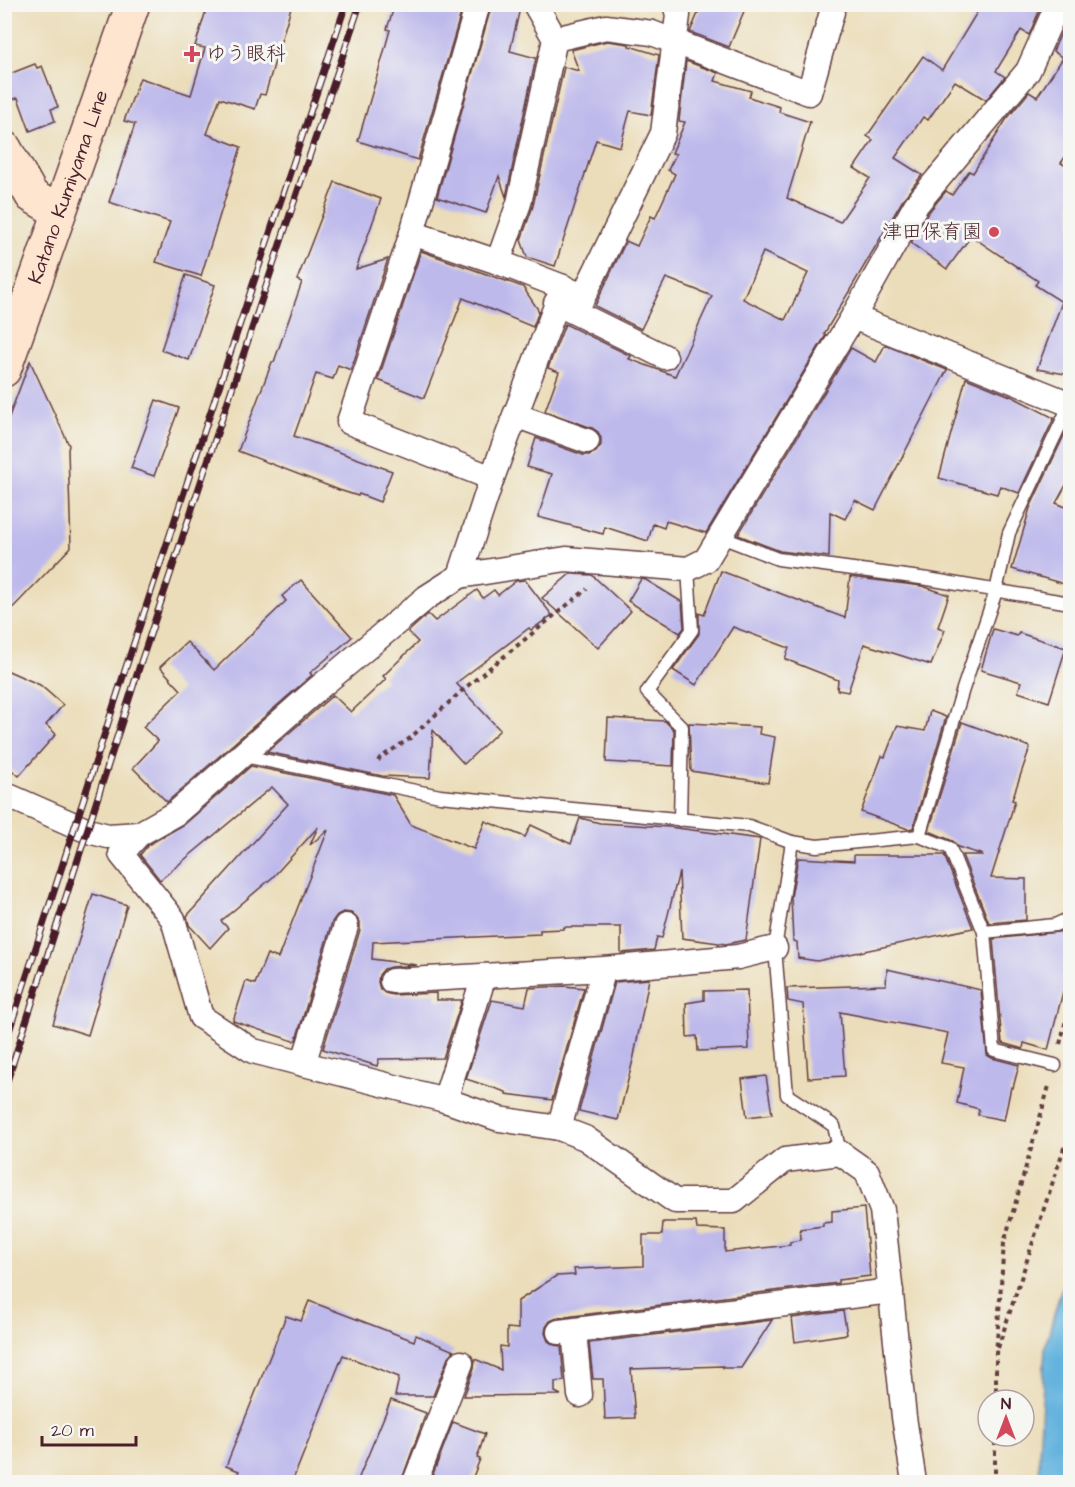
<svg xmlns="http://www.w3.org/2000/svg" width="1075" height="1487" viewBox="0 0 1075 1487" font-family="'Architects Daughter','Klee One',sans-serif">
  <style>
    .water { fill: #63b3de; stroke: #566984; stroke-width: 1.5 }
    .building { fill: #beb9eb; fill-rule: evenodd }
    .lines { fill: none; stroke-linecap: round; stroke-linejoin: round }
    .lane-casing { stroke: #623c40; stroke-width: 15 }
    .street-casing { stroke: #623c40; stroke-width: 27 }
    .secondary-casing { stroke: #623c40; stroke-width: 36 }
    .path { stroke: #623c40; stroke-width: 4; stroke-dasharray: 4.5 4.5; stroke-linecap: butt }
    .lane { stroke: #fff; stroke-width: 12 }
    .street { stroke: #fff; stroke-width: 24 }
    .secondary { stroke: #fde5d0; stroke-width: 33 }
    .rail-casing { stroke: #4a1f2b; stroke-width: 7 }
    .rail { stroke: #f6f6f2; stroke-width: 4.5; stroke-dasharray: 14; stroke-linecap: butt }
    .poi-dot { fill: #d1495b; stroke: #f6f6f2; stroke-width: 2 }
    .labels { text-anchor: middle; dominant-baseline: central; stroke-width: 6; stroke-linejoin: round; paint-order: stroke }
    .poi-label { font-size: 20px; fill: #4a1f2b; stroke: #f6f6f2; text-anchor: start }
    .street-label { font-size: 20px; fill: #4a1f2b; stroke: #f6f6f2 }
  </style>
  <rect width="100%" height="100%" fill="#f6f6f2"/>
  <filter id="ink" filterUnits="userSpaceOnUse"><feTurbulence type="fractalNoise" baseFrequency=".0167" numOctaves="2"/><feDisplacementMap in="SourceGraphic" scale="12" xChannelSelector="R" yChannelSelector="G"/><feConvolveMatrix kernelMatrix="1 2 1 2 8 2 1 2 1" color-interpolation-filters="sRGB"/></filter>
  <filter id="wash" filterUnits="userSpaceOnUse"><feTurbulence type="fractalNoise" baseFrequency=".008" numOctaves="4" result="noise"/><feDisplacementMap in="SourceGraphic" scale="24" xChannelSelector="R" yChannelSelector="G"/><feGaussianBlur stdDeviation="1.35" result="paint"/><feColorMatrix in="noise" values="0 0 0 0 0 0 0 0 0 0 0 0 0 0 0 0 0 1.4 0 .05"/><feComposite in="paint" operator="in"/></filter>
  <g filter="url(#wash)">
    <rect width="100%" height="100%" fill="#ebddb9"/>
    <!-- water -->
    <polygon class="water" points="1070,1262 1070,1482 1040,1482 1039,1456 1045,1347 1061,1290"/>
    <g id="blocks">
      <!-- building -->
      <g class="building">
        <polygon points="208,4 292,4 265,95 260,94 255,109 220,98 207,134 241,147 201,276 156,262 170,222 109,202 135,124 124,121 140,78 191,95 205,48 195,46"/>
        <polygon points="395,4 436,4 461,13 418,160 358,141 382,59 390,30 387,29"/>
        <polygon points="492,4 521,4 510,51 536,58 506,197 499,176 486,213 437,197"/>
        <polygon points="702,4 747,4 729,47 690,32"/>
        <path d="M982,4H1042L1029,35L1021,30L996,71L1005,77L986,100L955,81L928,120L923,117L895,158L922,175L904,198L824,334L826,335L706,533L666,521L664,528L653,524L648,541L605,527L603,534L538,517L552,474L527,467L536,438L583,455H589L596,452L601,445V438L598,432L592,428L545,411L559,372L548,368L565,324L631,356L629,359L675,376L712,296L666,278L641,329L595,306L626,241L637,246L651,216L655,218L675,174L668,170L676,154L672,153L685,122L679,121L686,61L718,73L715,81L751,91L749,97L780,107L779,112L810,122L787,198L840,222L870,178L854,168L873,140L867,136L923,56L942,70ZM763,252L808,273L785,320L743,299Z"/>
        <polygon points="1071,11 1071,148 1061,163 1071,169 1071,375 1037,369 1062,302 1035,285 1038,281 971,236 947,269 911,243 928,213 946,191 952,195 969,171 973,173 1006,120 1029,92 1037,97 1063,58 1053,51"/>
        <polygon points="607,41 629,44 629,46 659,55 651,115 630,111 620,147 596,140 555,266 527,257 521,240 533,206 564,67 579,71 571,50"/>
        <polygon points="35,64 37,68 42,66 58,107 51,109 55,121 30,131 18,98 10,100 4,84 4,76"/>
        <polygon points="335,182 381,199 356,269 388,259 351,370 338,365 333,379 316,374 294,436 392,471 380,502 359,494 358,496 339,490 238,451 272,362 274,362 302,282 297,280"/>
        <polygon points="421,251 523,287 539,311 533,327 463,298 424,398 378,380"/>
        <polygon points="186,275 215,285 189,360 161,350"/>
        <polygon points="885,345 947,370 875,510 855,500 845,519 830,512 829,557 780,551 738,535 851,348 876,362"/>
        <polygon points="30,361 69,445 68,450 71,547 4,617 4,430"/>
        <polygon points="966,378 1013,397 1054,418 1019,493 1000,486 997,494 939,478"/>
        <polygon points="156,400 179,408 154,476 131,468"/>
        <polygon points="1069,425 1071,476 1056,503 1071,509 1071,586 1012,569 1030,508"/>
        <polygon points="721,571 845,618 850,577 922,586 949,595 938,627 945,630 931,665 864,644 848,692 837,690 838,680 785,659 789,648 733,627 696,685 673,670 699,634 699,613 704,615"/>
        <polygon points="570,574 592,575 631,611 598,648 542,598"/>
        <polygon points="641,579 646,580 682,602 684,628 680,633 628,601"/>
        <polygon points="301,580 352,637 310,673 312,675 167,802 133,768 158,741 143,727 181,690 160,667 187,642 214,670 286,601 282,596"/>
        <polygon points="525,580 552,615 531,630 529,628 456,683 500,730 464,764 433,730 430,778 382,776 267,752 333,695 351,712 386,679 383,676 418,642 408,632 428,614 435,621 477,590 483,598 494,590 498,595 516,581"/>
        <polygon points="993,629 1017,636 1019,633 1066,648 1049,702 1018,692 1021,682 981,670"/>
        <polygon points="4,669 40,685 63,705 46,725 56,734 19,776 4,764"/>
        <polygon points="930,711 946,717 913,828 908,829 861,812 882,756 885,757 897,726 925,731"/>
        <polygon points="608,718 665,721 674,730 673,766 606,762"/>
        <polygon points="962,722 1030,747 1012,800 1015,801 991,878 1026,879 1026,920 989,923 962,855 983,855 958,847 953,841 929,831"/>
        <polygon points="689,723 760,727 759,734 775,737 768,783 691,771"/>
        <polygon points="251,766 393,795 411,825 474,849 485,821 525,837 531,825 571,844 580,818 600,823 669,827 760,839 746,940 726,944 682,938 679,872 662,938 657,937 654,950 621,953 621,927 564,927 564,929 540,930 540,934 373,942 372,959 417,965 391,967 384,969 379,975 378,982 380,989 385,993 393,995 436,993 436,1000 462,1000 443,1058 379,1059 377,1066 323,1049 360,930 360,922 356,916 351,913 343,912 337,915 332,922 296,1040 293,1041 233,1021 246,981 255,984 267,954 278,958 328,830 310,845 318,827 273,877 221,921 228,928 210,948 189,925 187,916 288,804 272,787 160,880 140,855 148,845 185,824"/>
        <polygon points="854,855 944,855 973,928 817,961 798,958 797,942 793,941 791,897 798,858 854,861"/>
        <polygon points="93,894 127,905 88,1035 53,1024"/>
        <polygon points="1067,931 1071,979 1066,980 1048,1050 1024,1043 1023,1049 1002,1043 993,939"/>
        <polygon points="887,969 981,990 987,1055 992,1058 1019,1065 1013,1088 1011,1087 1004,1120 978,1115 979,1109 957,1103 964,1067 941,1063 948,1033 840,1012 845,1076 808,1078 803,1004 788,1001 787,988 886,985"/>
        <polygon points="649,979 634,1056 618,1120 579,1111 615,982"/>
        <polygon points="564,986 584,988 552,1100 506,1094 506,1092 466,1079 492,1000 525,1006 529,988"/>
        <polygon points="747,990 749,1049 698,1051 697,1036 687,1037 686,1003 704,1000 704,991"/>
        <polygon points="766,1076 772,1114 747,1117 742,1079"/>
        <polygon points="864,1208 870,1276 838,1280 838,1283 557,1318 550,1321 546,1327 545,1333 548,1341 554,1345 561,1346 564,1381 555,1382 555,1392 561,1395 464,1396 474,1368 475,1359 501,1370 500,1346 507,1347 507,1328 518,1329 518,1301 556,1276 575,1275 574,1269 643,1266 643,1235 662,1235 663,1222 696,1222 697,1229 725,1230 725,1252 790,1245 790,1242 801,1240 800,1229 823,1226 823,1223 832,1222 832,1211"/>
        <polygon points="309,1301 414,1341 416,1335 454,1351 448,1358 433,1396 395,1396 399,1377 343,1355 292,1482 234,1482 239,1471 226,1466 286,1316 301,1321"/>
        <polygon points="843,1311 847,1334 795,1342 792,1318"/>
        <polygon points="772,1320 741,1368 723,1368 723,1366 631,1369 635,1418 605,1419 603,1379 593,1379 589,1343"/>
        <polygon points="391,1400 426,1413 401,1482 357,1482"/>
        <polygon points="453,1422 485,1434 477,1458 480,1459 471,1482 430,1482"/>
      </g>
    </g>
  </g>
  <g filter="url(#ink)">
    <use href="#blocks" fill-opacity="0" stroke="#623c40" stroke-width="1.5"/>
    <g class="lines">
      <defs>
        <g id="lane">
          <polyline points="721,537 778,559 928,579 1070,603"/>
          <polyline points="244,756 440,796 749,826 792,842 817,846 919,836 950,848 984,932 994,1050 1055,1065"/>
          <polyline points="680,820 682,727 647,692 692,630 688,569"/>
          <polyline points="919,836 963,689 996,591 1009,533 1070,404"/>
          <polyline points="792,842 775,948 787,1095 834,1126 840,1153"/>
          <polyline points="984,932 1055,925 1070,918"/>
        </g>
        <g id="street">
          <polyline points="478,4 412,233 349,422 492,478"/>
          <polyline points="555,39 606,27 652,33 809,93 832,12"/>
          <polyline points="412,233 498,262 563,287 492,478 460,576"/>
          <polyline points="498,262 519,203 555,39 535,4"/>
          <polyline points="563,287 583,297 663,133 678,15 675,4"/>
          <polyline points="556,303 665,357"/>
          <polyline points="853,317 1070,404"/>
          <polyline points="515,415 587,441"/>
          <polyline points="4,794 88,831 108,836 139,834 176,813 315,691 427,597 460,576 566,559 688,569 706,560 853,317 916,205 1028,71 1058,4"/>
          <polyline points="139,834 121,854 173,919 201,1017 253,1051 445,1100 499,1119 559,1128 585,1138 675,1201 734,1201 785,1160 840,1153 867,1172 882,1210 904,1417 914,1482"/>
          <polyline points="392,981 604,969 738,957 775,948"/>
          <polyline points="303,1064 346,926"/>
          <polyline points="445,1100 484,976"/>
          <polyline points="559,1128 604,969"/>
          <polyline points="574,1331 580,1395"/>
          <polyline points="559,1332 891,1291"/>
          <polyline points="415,1482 461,1363"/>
        </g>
        <g id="secondary">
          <polyline points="4,147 32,196 59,212"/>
          <path id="s1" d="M4,370L133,4"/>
        </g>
      </defs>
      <!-- lane casing -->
      <use href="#lane" class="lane-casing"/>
      <!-- street casing -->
      <use href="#street" class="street-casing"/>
      <!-- secondary casing -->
      <use href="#secondary" class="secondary-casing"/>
      <!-- path -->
      <g class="path">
        <polyline points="378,761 380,758 409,739 465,688 587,589"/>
        <polyline points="1060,1044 1070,1004"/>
        <polyline points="998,1348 1064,1148 1070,1137"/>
        <polyline points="996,1400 996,1354 1004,1243 1049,1086"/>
        <polyline points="995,1482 995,1436"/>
      </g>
      <!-- lane -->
      <use href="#lane" class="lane"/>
      <!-- street -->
      <use href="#street" class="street"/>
      <!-- secondary -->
      <use href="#secondary" class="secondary"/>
      <defs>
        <g id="rail">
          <polyline points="4,1047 127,664 346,4"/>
          <polyline points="4,1091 140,665 360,4"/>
        </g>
      </defs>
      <!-- rail casing -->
      <use href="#rail" class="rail-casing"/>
      <!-- rail -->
      <use href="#rail" class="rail"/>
    </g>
  </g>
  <!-- markers -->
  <g class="poi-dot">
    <path d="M189 45h6v6h6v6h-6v6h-6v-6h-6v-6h6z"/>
    <circle cx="994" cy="232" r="6"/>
  </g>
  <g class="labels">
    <!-- poi labels -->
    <g class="poi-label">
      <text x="206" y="54">ゆう眼科</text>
      <text x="982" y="232" text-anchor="end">津田保育園</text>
    </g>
    <!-- street labels -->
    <g class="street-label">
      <text stroke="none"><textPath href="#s1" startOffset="194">Katano Kumiyama Line</textPath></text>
    </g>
  </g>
  <!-- margin -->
  <rect width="1075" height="1487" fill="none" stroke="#f6f6f2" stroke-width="24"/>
  <!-- north arrow -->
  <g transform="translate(1006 1418)"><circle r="28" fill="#f6f6f2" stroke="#b1a0a2" stroke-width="1.5"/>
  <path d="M0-4.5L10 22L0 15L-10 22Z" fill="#d1495b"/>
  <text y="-9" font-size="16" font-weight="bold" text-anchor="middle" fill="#4a1f2b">N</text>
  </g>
  <!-- scale -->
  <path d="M42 1436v9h94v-9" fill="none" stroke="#4a1f2b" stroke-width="3"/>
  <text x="51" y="1436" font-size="18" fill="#4a1f2b" stroke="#f6f6f2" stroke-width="4.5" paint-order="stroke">20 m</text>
</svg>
